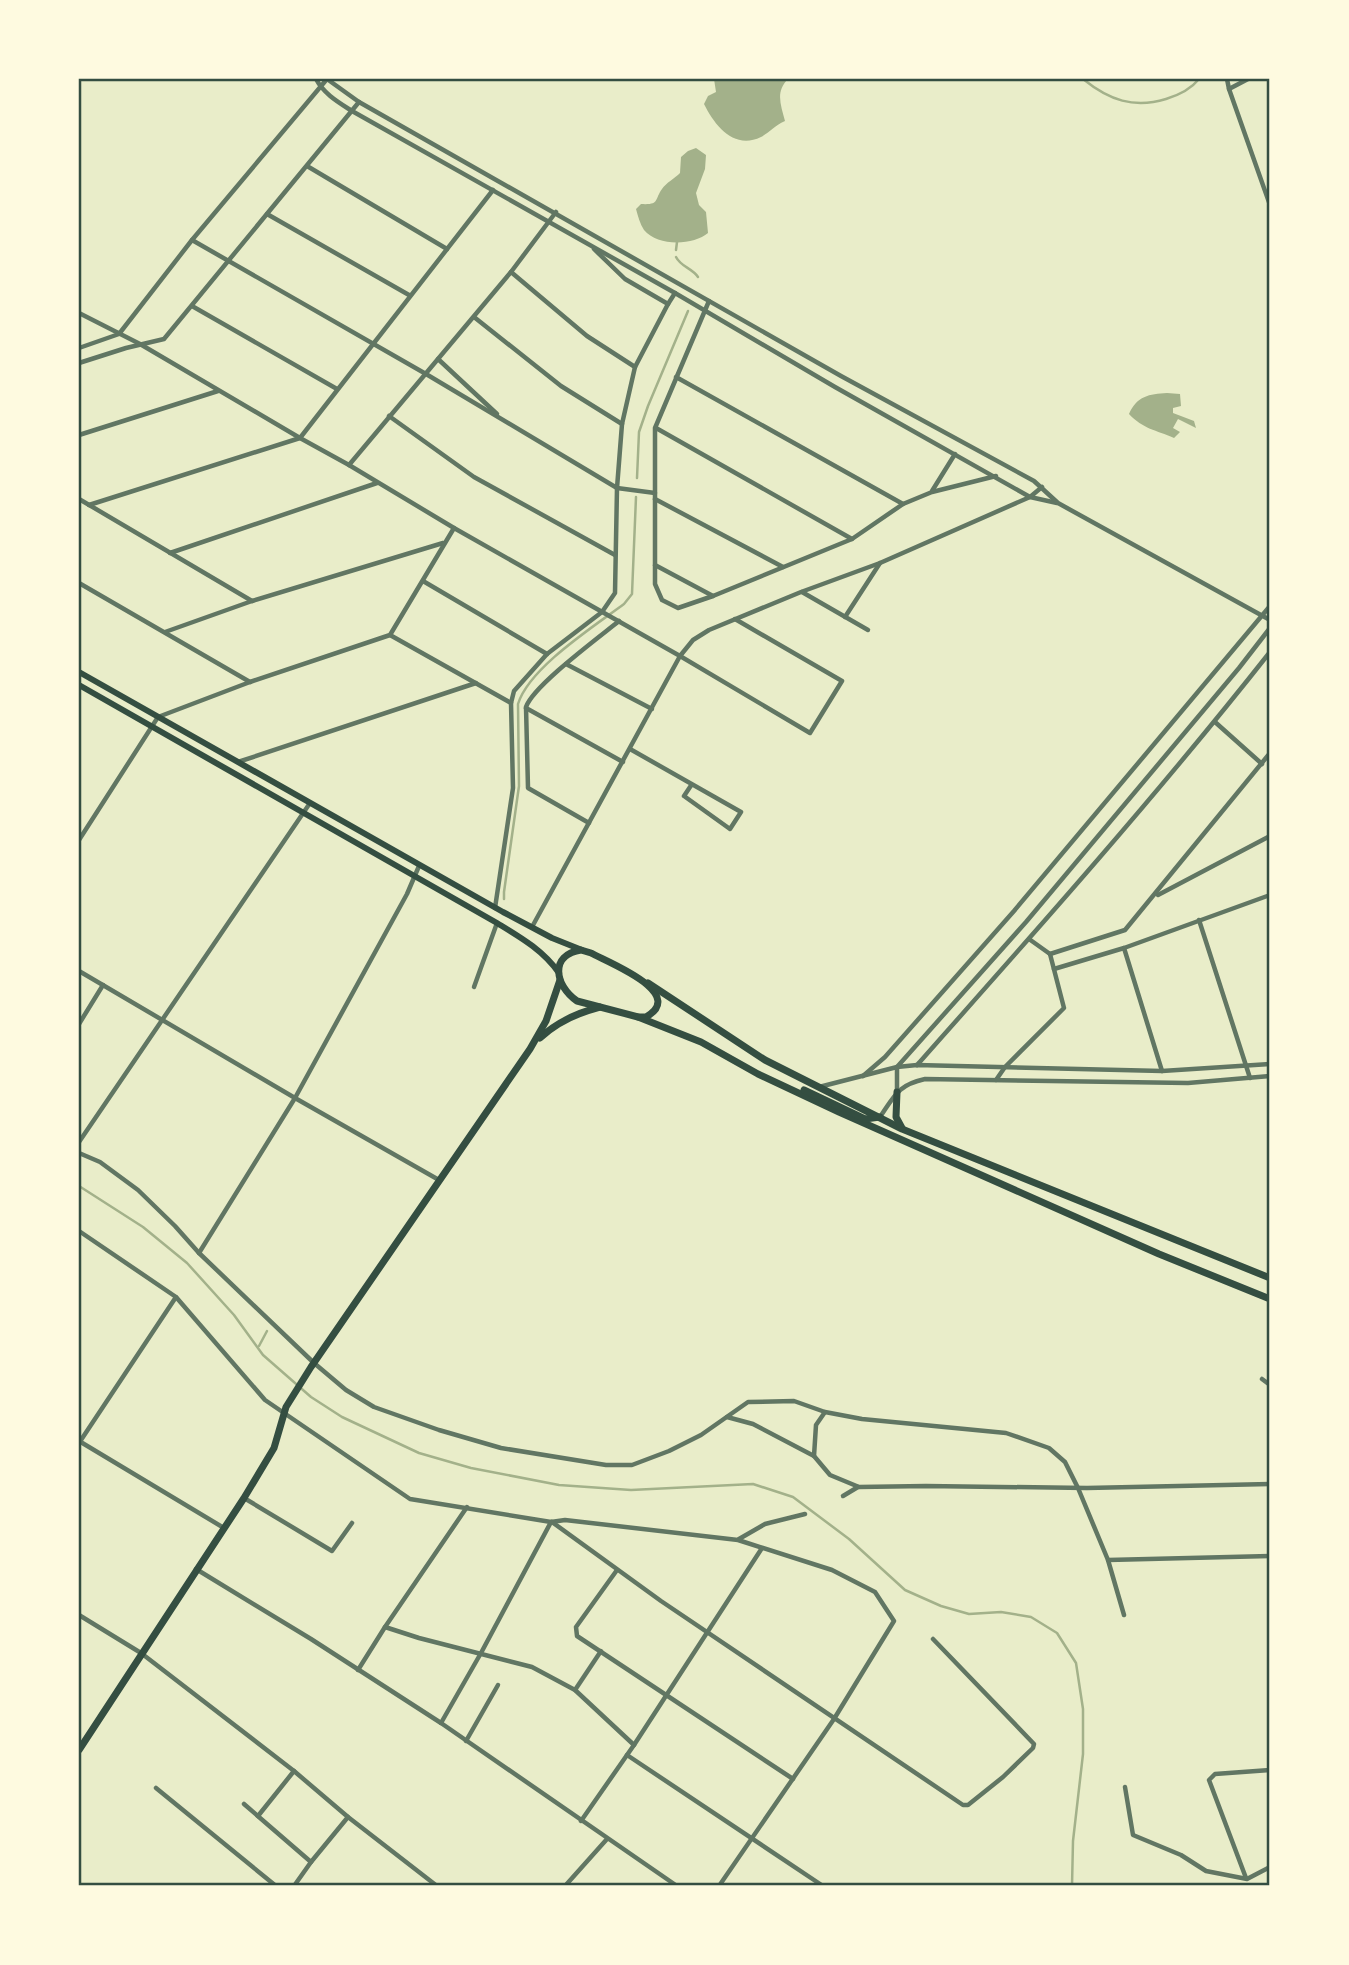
<svg xmlns="http://www.w3.org/2000/svg" width="1349" height="1965" viewBox="0 0 1349 1965" font-family="Bitter,serif">
  <style>
    .water { fill: #a3b18a }
    .lines { fill: none; stroke-linecap: round; stroke-linejoin: round }
    .stream { stroke: #a3b18a; stroke-width: 2.5 }
    .minor { stroke: #617663; stroke-width: 4.5 }
    .secondary { stroke: #344e41; stroke-width: 6 }
    .primary { stroke: #344e41; stroke-width: 7 }
    .neatline { fill: none; stroke: #344e41; stroke-width: 2.5 }
  </style>
  <rect width="100%" height="100%" fill="#e9edc9"/>
  <!-- water -->
  <g class="water">
    <path d="M714,79H788C775,92 781,105 785,121C774,126 770,132 761,137C734,150 715,126 704,104L708,96L716,92Z"/>
    <path d="M696,148L706,155L705,169L696,193L699,205L706,212L708,233C694,245 658,247 644,230C640,224 638,216 636,209L641,204C660,205 654,200 662,189C666,183 675,178 680,173L681,157L688,151Z"/>
    <path d="M1167,393L1180,394L1181,406L1173,408V413L1194,421L1196,428L1178,419L1173,428L1180,432L1174,438C1156,430 1143,429 1129,414C1137,396 1149,394 1167,393Z"/>
  </g>
  <g class="lines">
    <!-- stream -->
    <g class="stream">
      <path d="M1083,79C1109,100 1134,109 1166,99C1179,95 1191,89 1199,79"/>
      <polyline points="676,250 677,242"/>
      <path d="M676,257C681,267 692,268 698,277"/>
      <polyline points="637,478 639,432 648,406 688,311"/>
      <path d="M504,899V892L519,786L518,704C529,668 593,627 624,604L632,594L636,497"/>
      <polyline points="79,1186 143,1227 187,1263 234,1315 263,1355 311,1397 342,1417 419,1453 471,1468 559,1485 631,1490 753,1484 793,1497 849,1539 905,1590 941,1606 969,1614 1001,1612 1031,1617 1057,1633 1076,1663 1083,1709 1083,1754 1073,1841 1072,1886"/>
      <polyline points="259,1346 267,1331"/>
    </g>
    <!-- minor -->
    <g class="minor">
      <path d="M316,79C324,94 338,102 352,111L675,293L835,387L1030,497L1057,503"/>
      <polyline points="327,79 359,102 841,376 1034,481 1058,503 1067,508 1270,620"/>
      <polyline points="1227,79 1229,89 1270,205"/>
      <polyline points="1229,89 1248,79"/>
      <polyline points="307,166 447,249"/>
      <polyline points="267,214 409,295"/>
      <polyline points="192,240 426,374 617,488 655,493"/>
      <polyline points="594,249 625,279 668,304"/>
      <polyline points="511,272 587,336 635,367"/>
      <polyline points="709,301 655,428 655,584 662,600 678,608 713,596 852,539 903,504 932,492 996,476"/>
      <polyline points="192,306 337,389"/>
      <polyline points="79,313 140,344 300,438 349,465 454,528 680,656 810,733 842,681 735,619"/>
      <polyline points="474,317 561,386 622,424"/>
      <polyline points="79,348 119,334 192,240 327,79"/>
      <polyline points="438,359 497,414"/>
      <polyline points="79,363 126,348 164,339 359,102"/>
      <polyline points="676,377 903,504"/>
      <polyline points="389,416 474,477 615,555"/>
      <polyline points="656,428 852,539"/>
      <polyline points="79,435 218,391"/>
      <polyline points="349,465 511,272 556,212"/>
      <polyline points="932,491 955,454"/>
      <polyline points="79,499 252,601"/>
      <polyline points="655,499 783,567"/>
      <polyline points="89,505 300,438 493,190"/>
      <polyline points="170,553 377,483"/>
      <polyline points="655,565 713,596"/>
      <polyline points="423,581 547,654"/>
      <polyline points="79,583 250,682"/>
      <polyline points="802,592 868,630"/>
      <polyline points="845,617 880,563"/>
      <polyline points="165,632 252,601 443,543"/>
      <polyline points="390,635 511,703"/>
      <polyline points="566,664 652,709"/>
      <polyline points="526,708 623,762"/>
      <polyline points="1215,722 1262,764"/>
      <polyline points="630,749 741,812 730,829 684,796 692,784"/>
      <polyline points="238,762 476,683"/>
      <path d="M589,823L528,788L526,707C533,686 598,638 619,621"/>
      <polyline points="79,840 158,717 250,682 390,635 454,528"/>
      <polyline points="1158,895 1270,836"/>
      <polyline points="495,908 513,788 511,703 514,691 547,654 602,612 615,593 617,488 622,424 635,367 668,304 675,293"/>
      <polyline points="1199,920 1250,1078"/>
      <polyline points="532,927 680,656 693,640 709,630 801,592 880,563 1030,497 1042,487"/>
      <polyline points="1029,939 1050,954"/>
      <polyline points="1124,948 1162,1071"/>
      <polyline points="1050,954 1125,930 1270,753"/>
      <polyline points="1054,969 1124,948 1270,895"/>
      <polyline points="79,971 295,1098 439,1180"/>
      <polyline points="474,987 497,923"/>
      <polyline points="79,1024 103,985"/>
      <path d="M917,1065C1037,930 1158,794 1270,652"/>
      <polyline points="863,1076 885,1057 1014,911 1270,606"/>
      <polyline points="996,1080 1005,1067 1064,1008 1050,954"/>
      <polyline points="819,1087 897,1067 917,1065 1162,1071 1270,1064"/>
      <polyline points="897,1091 897,1067 1026,922 1239,668 1270,628"/>
      <path d="M880,1117C895,1095 898,1085 925,1079L1188,1083L1270,1076"/>
      <polyline points="79,1142 310,803"/>
      <polyline points="79,1153 100,1162 138,1190 175,1226 199,1253 314,1363 346,1390 374,1407 439,1430 501,1448 606,1465 632,1465 669,1451 701,1435 748,1402 794,1401 825,1412 862,1419 1006,1433 1049,1448 1065,1462 1078,1488 1108,1560 1124,1615"/>
      <polyline points="79,1231 176,1297 265,1400 410,1499 551,1522 565,1520 738,1540 832,1570 875,1592 894,1621 834,1719 719,1886"/>
      <polyline points="199,1253 295,1098 407,894 419,866"/>
      <polyline points="1262,1379 1270,1385"/>
      <polyline points="825,1412 816,1425 814,1456 830,1475 859,1487 926,1486 1087,1488 1270,1484"/>
      <polyline points="727,1417 753,1424 814,1456"/>
      <polyline points="79,1441 224,1528"/>
      <polyline points="79,1443 176,1297"/>
      <polyline points="843,1496 858,1487"/>
      <polyline points="244,1498 332,1551 352,1523"/>
      <polyline points="552,1522 661,1601 963,1805 968,1805 1003,1777 1033,1748 1034,1744 933,1639"/>
      <polyline points="739,1539 765,1524 805,1514"/>
      <polyline points="1108,1560 1270,1556"/>
      <polyline points="196,1569 311,1639 441,1723 677,1886"/>
      <polyline points="617,1570 576,1627 577,1636 793,1779"/>
      <polyline points="79,1615 141,1653 294,1771 348,1817 437,1886"/>
      <polyline points="385,1627 419,1638 532,1667 575,1690 634,1745"/>
      <polyline points="358,1670 385,1627 467,1507"/>
      <polyline points="575,1690 601,1651"/>
      <polyline points="441,1723 481,1653 551,1522"/>
      <polyline points="466,1741 498,1685"/>
      <polyline points="627,1755 823,1886"/>
      <polyline points="1125,1787 1133,1835 1181,1855 1206,1871 1247,1879 1270,1867"/>
      <polyline points="156,1788 276,1886"/>
      <polyline points="244,1804 311,1862"/>
      <polyline points="258,1816 294,1771"/>
      <polyline points="581,1821 634,1745 762,1548"/>
      <polyline points="1246,1878 1209,1780 1215,1774 1270,1770"/>
      <polyline points="294,1886 311,1862 348,1817"/>
      <polyline points="565,1886 607,1839"/>
    </g>
    <!-- secondary -->
    <g class="secondary">
      <polyline points="79,672 503,912 552,938 582,950"/>
      <path d="M79,685L497,923C520,937 543,950 559,973"/>
    </g>
    <!-- primary -->
    <g class="primary">
      <path d="M581,950L591,953C607,962 688,993 646,1017H638L577,1001C555,986 549,955 581,950Z"/>
      <polyline points="648,983 765,1060 902,1129 1270,1278"/>
      <polyline points="638,1017 701,1042 758,1074 839,1112 1159,1254 1270,1299"/>
      <path d="M540,1038C557,1022 577,1013 600,1007"/>
      <polyline points="804,1090 865,1119 880,1117"/>
      <polyline points="897,1092 896,1117 902,1128"/>
      <polyline points="79,1750 244,1498 274,1448 286,1407 311,1367 530,1049 546,1021 560,980"/>
    </g>
  </g>
  <!-- border -->
  <rect width="1349" height="1965" fill="none" stroke="#fefae0" stroke-width="161"/>
  <rect x="80" y="80" width="1188" height="1804" class="neatline"/>
</svg>
